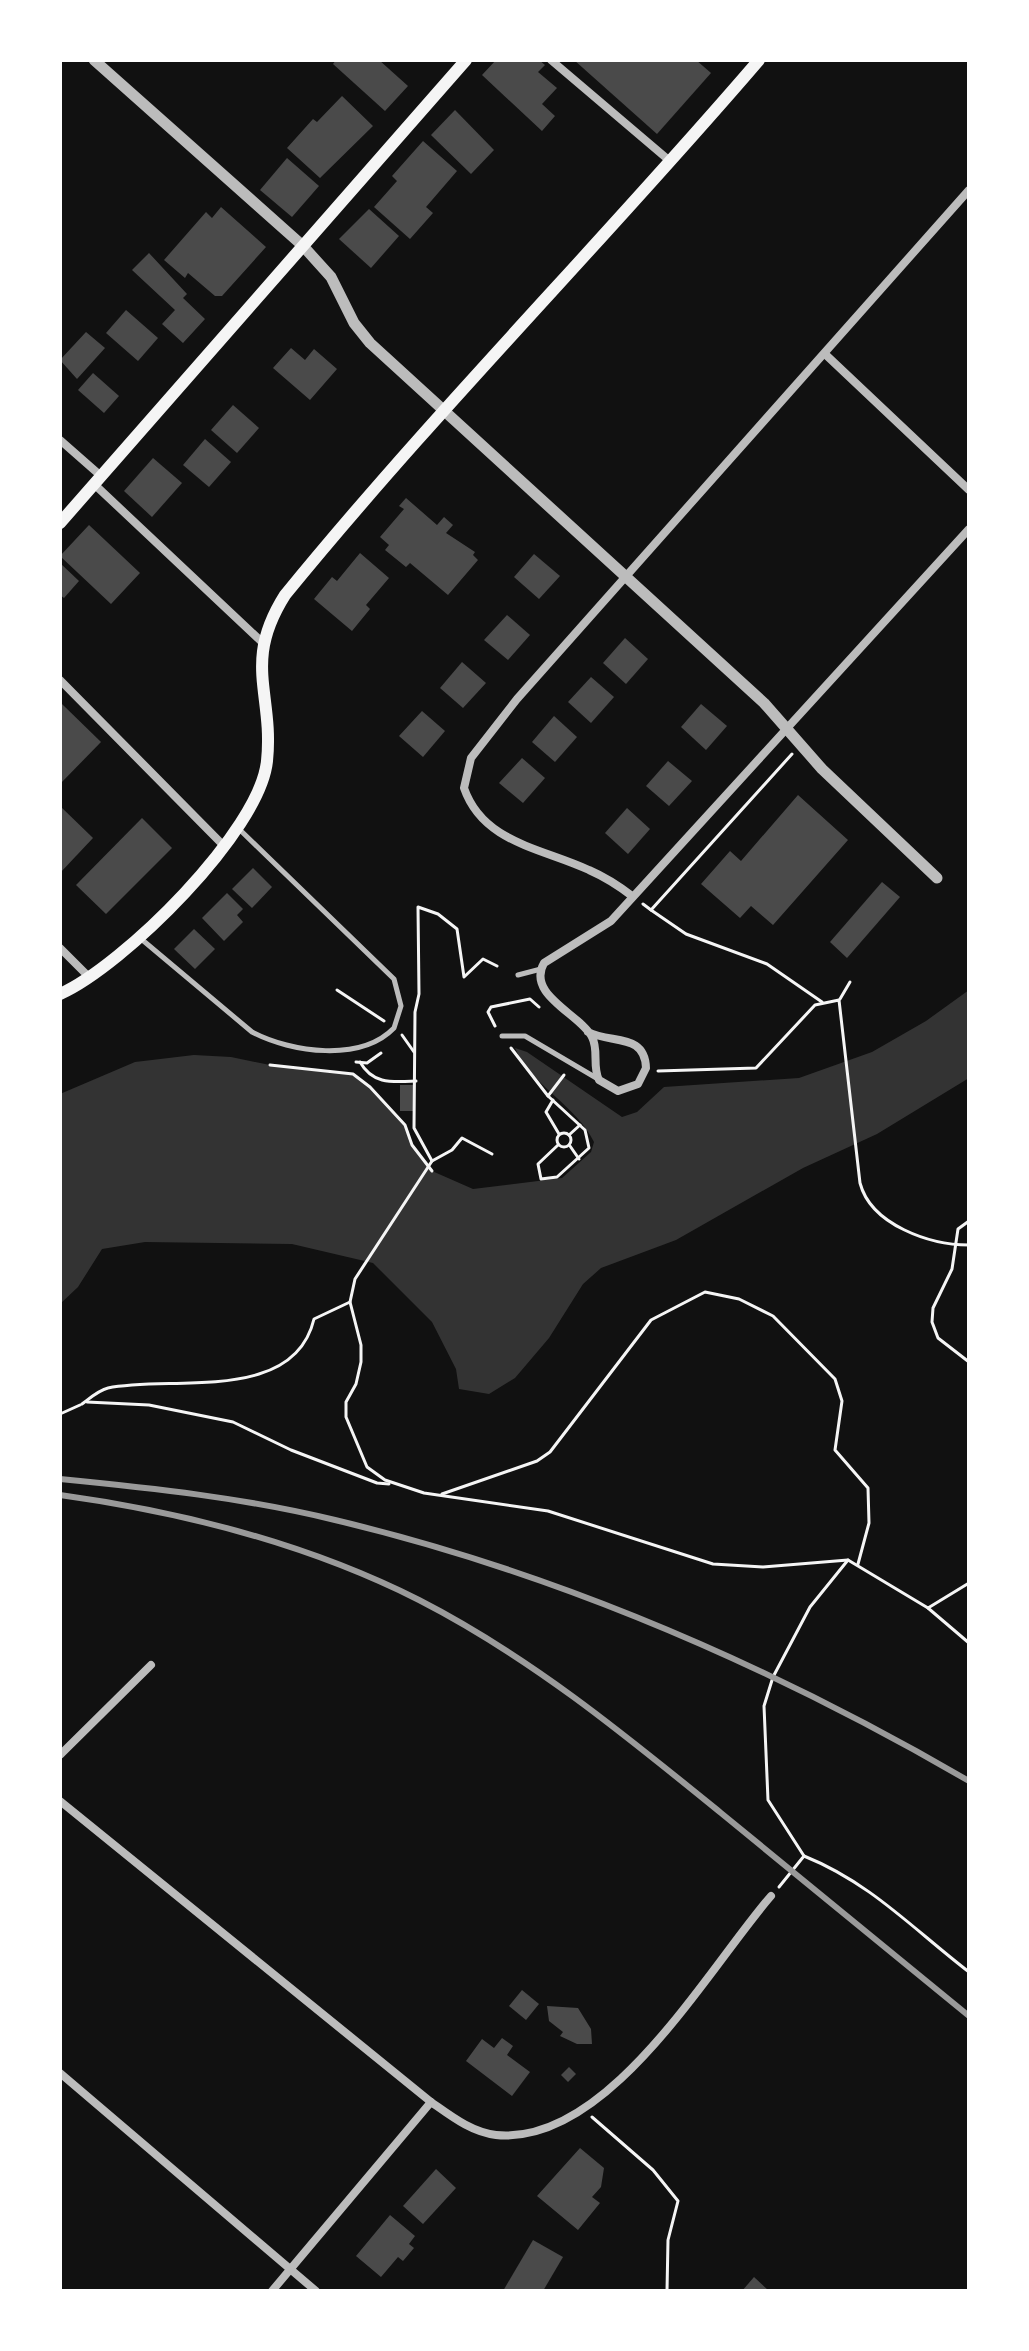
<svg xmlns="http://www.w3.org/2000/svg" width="1029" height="2351" viewBox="0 0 1029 2351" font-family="Mulish,sans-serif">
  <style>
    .water { fill: #333 }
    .building { fill: #4a4a4a }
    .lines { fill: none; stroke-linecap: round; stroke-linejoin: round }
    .path { stroke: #f5f5f5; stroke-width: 3 }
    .service { stroke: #bcbcbc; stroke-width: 5 }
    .minor { stroke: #bcbcbc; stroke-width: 8 }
    .tertiary { stroke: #bcbcbc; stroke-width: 11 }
    .secondary { stroke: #f5f5f5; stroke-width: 12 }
    .rail { stroke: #9a9a9a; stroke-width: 6 }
  </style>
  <rect width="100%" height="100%" fill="#111"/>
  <!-- water -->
  <path class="water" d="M969,990V1078L877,1134L803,1168L676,1240L601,1268L583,1284L549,1338L515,1378L489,1394L459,1389L456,1369L432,1322L373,1263L292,1244L145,1242L102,1249L78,1287L60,1304V1094L135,1062L194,1055L231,1057L270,1065L353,1074L370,1087L405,1125L412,1145L432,1171L473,1189L562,1178L591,1152L594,1142C577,1106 532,1086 515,1048L527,1052L622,1117L637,1112L664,1087L799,1078L872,1052L926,1021Z"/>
  <!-- building -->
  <g class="building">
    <polygon points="336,60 379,60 408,86 385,111 333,64"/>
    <polygon points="496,60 539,60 545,65 538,72 557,88 542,104 555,116 542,131 482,75"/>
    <polygon points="574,60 696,60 711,73 657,134"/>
    <polygon points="342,96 373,126 320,178 287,148 313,119 317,122"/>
    <polygon points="455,110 494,150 471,174 431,135"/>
    <polygon points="423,141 457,171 426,207 433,213 410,239 374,207 397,181 392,176"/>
    <polygon points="287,158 319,186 292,217 260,190"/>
    <polygon points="221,207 266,247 222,296 215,296 188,273 185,278 164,260 206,212 212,218"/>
    <polygon points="369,209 399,236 371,268 339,239"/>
    <polygon points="149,253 187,294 183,298 205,319 183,343 162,324 175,310 132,270"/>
    <polygon points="126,310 158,338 138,361 106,333"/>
    <polygon points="86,332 105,348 77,379 60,360"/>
    <polygon points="291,348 305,360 314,349 337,369 310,400 273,368"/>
    <polygon points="93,373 119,396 104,413 78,390"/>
    <polygon points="233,405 259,428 237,453 211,430"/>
    <polygon points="205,439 231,462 209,487 183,465"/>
    <polygon points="153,458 182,483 152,517 124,491"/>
    <polygon points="406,498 437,525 444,517 453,525 446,533 475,552 473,555 478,560 448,595 410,563 406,567 385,550 389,545 380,537 404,509 399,506"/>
    <polygon points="89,525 140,573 111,604 60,556"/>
    <polygon points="360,553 389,578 366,605 370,609 352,631 314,599 332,577 337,581"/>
    <polygon points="534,554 560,576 539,599 514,577"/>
    <polygon points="60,563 79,581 64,598 60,595"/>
    <polygon points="507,615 530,635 508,660 484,640"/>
    <polygon points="625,638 648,659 626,684 603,663"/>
    <polygon points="462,662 486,683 463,708 440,688"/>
    <polygon points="591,677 614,697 591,723 568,702"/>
    <polygon points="62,704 101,742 60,784 60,707"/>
    <polygon points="701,704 727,726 706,750 681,727"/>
    <polygon points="422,711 445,731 423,757 399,736"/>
    <polygon points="554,716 577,737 555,762 532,742"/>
    <polygon points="522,758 545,778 523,803 499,783"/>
    <polygon points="668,761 692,781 669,806 646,786"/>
    <polygon points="798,795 848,840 773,925 751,906 740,918 701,884 730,851 741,861"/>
    <polygon points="60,806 93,838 60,873"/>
    <polygon points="627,808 650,829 628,854 605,833"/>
    <polygon points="142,818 172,848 106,914 76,885"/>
    <polygon points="253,868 272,887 252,908 232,889"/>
    <polygon points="882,882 900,897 847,958 830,942"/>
    <polygon points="227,893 243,909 237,915 243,922 224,941 202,918"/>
    <polygon points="194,929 215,949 195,969 174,949"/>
    <rect x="400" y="1085" width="14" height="26"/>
    <polygon points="522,1990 539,2004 526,2020 509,2006"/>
    <polygon points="547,2006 578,2008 591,2029 592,2044 577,2044 560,2036 563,2032 549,2021"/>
    <polygon points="502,2038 513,2046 507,2055 530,2072 512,2096 466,2061 482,2039 494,2048"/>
    <polygon points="569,2067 576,2074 568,2082 561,2075"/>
    <polygon points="580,2148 604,2168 601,2187 592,2197 600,2203 578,2230 537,2196"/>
    <polygon points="436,2169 456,2188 423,2224 403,2206"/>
    <polygon points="390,2215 415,2236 409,2244 414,2248 403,2261 398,2257 381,2277 356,2256"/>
    <polygon points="533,2240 563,2257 543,2291 503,2291"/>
    <polygon points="754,2277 769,2291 742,2291"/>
  </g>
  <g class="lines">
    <!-- path -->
    <g class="path">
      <polyline points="643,904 651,910 792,754"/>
      <polyline points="651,910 686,934 767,964 822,1002"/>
      <polyline points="337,990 384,1021"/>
      <polyline points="840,999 850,982"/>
      <polyline points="495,1026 488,1012 491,1007 530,999 539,1007"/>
      <polyline points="402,1035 414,1052"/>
      <polyline points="511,1048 548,1096"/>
      <polyline points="356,1062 367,1063 381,1053"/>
      <path d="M360,1062C373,1085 393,1082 416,1081"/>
      <polyline points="270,1065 353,1074 370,1087 405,1125 412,1145 432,1171"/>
      <path d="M658,1071L756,1068L815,1005L839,1000L860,1183C871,1225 930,1245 969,1245"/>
      <polyline points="553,1100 546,1112 559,1134"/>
      <circle cx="564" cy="1140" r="7"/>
      <polyline points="569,1135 580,1125"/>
      <polyline points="558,1145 538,1164 541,1179 557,1177 589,1148 585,1130 548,1096 564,1075"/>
      <polyline points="570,1146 579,1159"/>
      <polyline points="432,1161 452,1150 462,1138 492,1154"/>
      <polyline points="969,1221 958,1229 952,1269 933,1308 932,1322 938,1338 969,1362"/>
      <polyline points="350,1302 361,1345 361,1362 356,1384 346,1402 346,1417 367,1467 385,1480 424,1493 548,1511 713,1564 763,1567 848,1560 928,1608 969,1583"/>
      <polyline points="87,1402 149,1405 233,1422 291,1450 377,1483 389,1484"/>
      <path d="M82,1404C90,1398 99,1390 108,1388C171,1375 294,1404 314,1319L350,1302L355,1279L432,1161L414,1128L415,1012L419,994L418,907L438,914L457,929L464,977L483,959L497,966"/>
      <polyline points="60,1414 80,1405"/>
      <polyline points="442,1494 537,1461 550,1452 651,1320 705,1292 739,1299 773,1316 835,1379 842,1401 835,1450 868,1488 869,1523 858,1564"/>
      <polyline points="928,1608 969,1643"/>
      <polyline points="804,1856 768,1800 764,1706 773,1677 810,1607 848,1560"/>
      <path d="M779,1887L804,1856C871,1883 913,1929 969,1972"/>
      <polyline points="592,2117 653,2170 678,2201 668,2240 667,2291"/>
    </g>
    <!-- service -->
    <g class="service">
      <path d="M140,938L252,1032C292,1053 361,1062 394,1028L401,1006L394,979L238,828"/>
      <polyline points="518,975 541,969"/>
      <polyline points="502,1036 525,1036 598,1079"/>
    </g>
    <!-- minor -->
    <g class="minor">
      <polyline points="551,60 671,162"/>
      <polyline points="825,354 969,490"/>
      <polyline points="60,440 101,476"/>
      <polyline points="94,484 263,643"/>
      <polyline points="60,680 224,846"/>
      <path d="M632,896C619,886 605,877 589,870C542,848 483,843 464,788L471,758L517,699L969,190"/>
      <polyline points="60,948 90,978"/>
      <path d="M588,1032C612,1044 645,1033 646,1068L638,1084L618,1091L599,1080C592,1066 599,1050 592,1037C580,1014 526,995 544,963L611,921L969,529"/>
      <polyline points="60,1755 151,1665"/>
      <path d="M60,1801L431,2102C451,2116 471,2132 496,2135C608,2146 707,1970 771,1896"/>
      <polyline points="60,2073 316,2291"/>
      <polyline points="272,2291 431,2102"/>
    </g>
    <!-- tertiary -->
    <polyline class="tertiary" points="94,60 303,246 331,277 354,323 370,343 764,703 822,769 937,878"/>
    <!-- secondary -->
    <g class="secondary">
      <polyline points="60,523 466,60"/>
      <path d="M60,994C123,966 260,831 267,761C274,693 242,663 285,595C436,410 604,241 759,60"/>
    </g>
    <!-- rail -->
    <g class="rail">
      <path d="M60,1479C152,1488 245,1498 335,1520C557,1573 771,1666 969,1781"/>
      <path d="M60,1495C183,1512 308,1544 419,1600C530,1657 624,1734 721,1813C803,1880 886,1948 969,2016"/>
    </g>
  </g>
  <!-- border -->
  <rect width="1029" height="2351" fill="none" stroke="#ffffff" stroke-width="124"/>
</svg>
